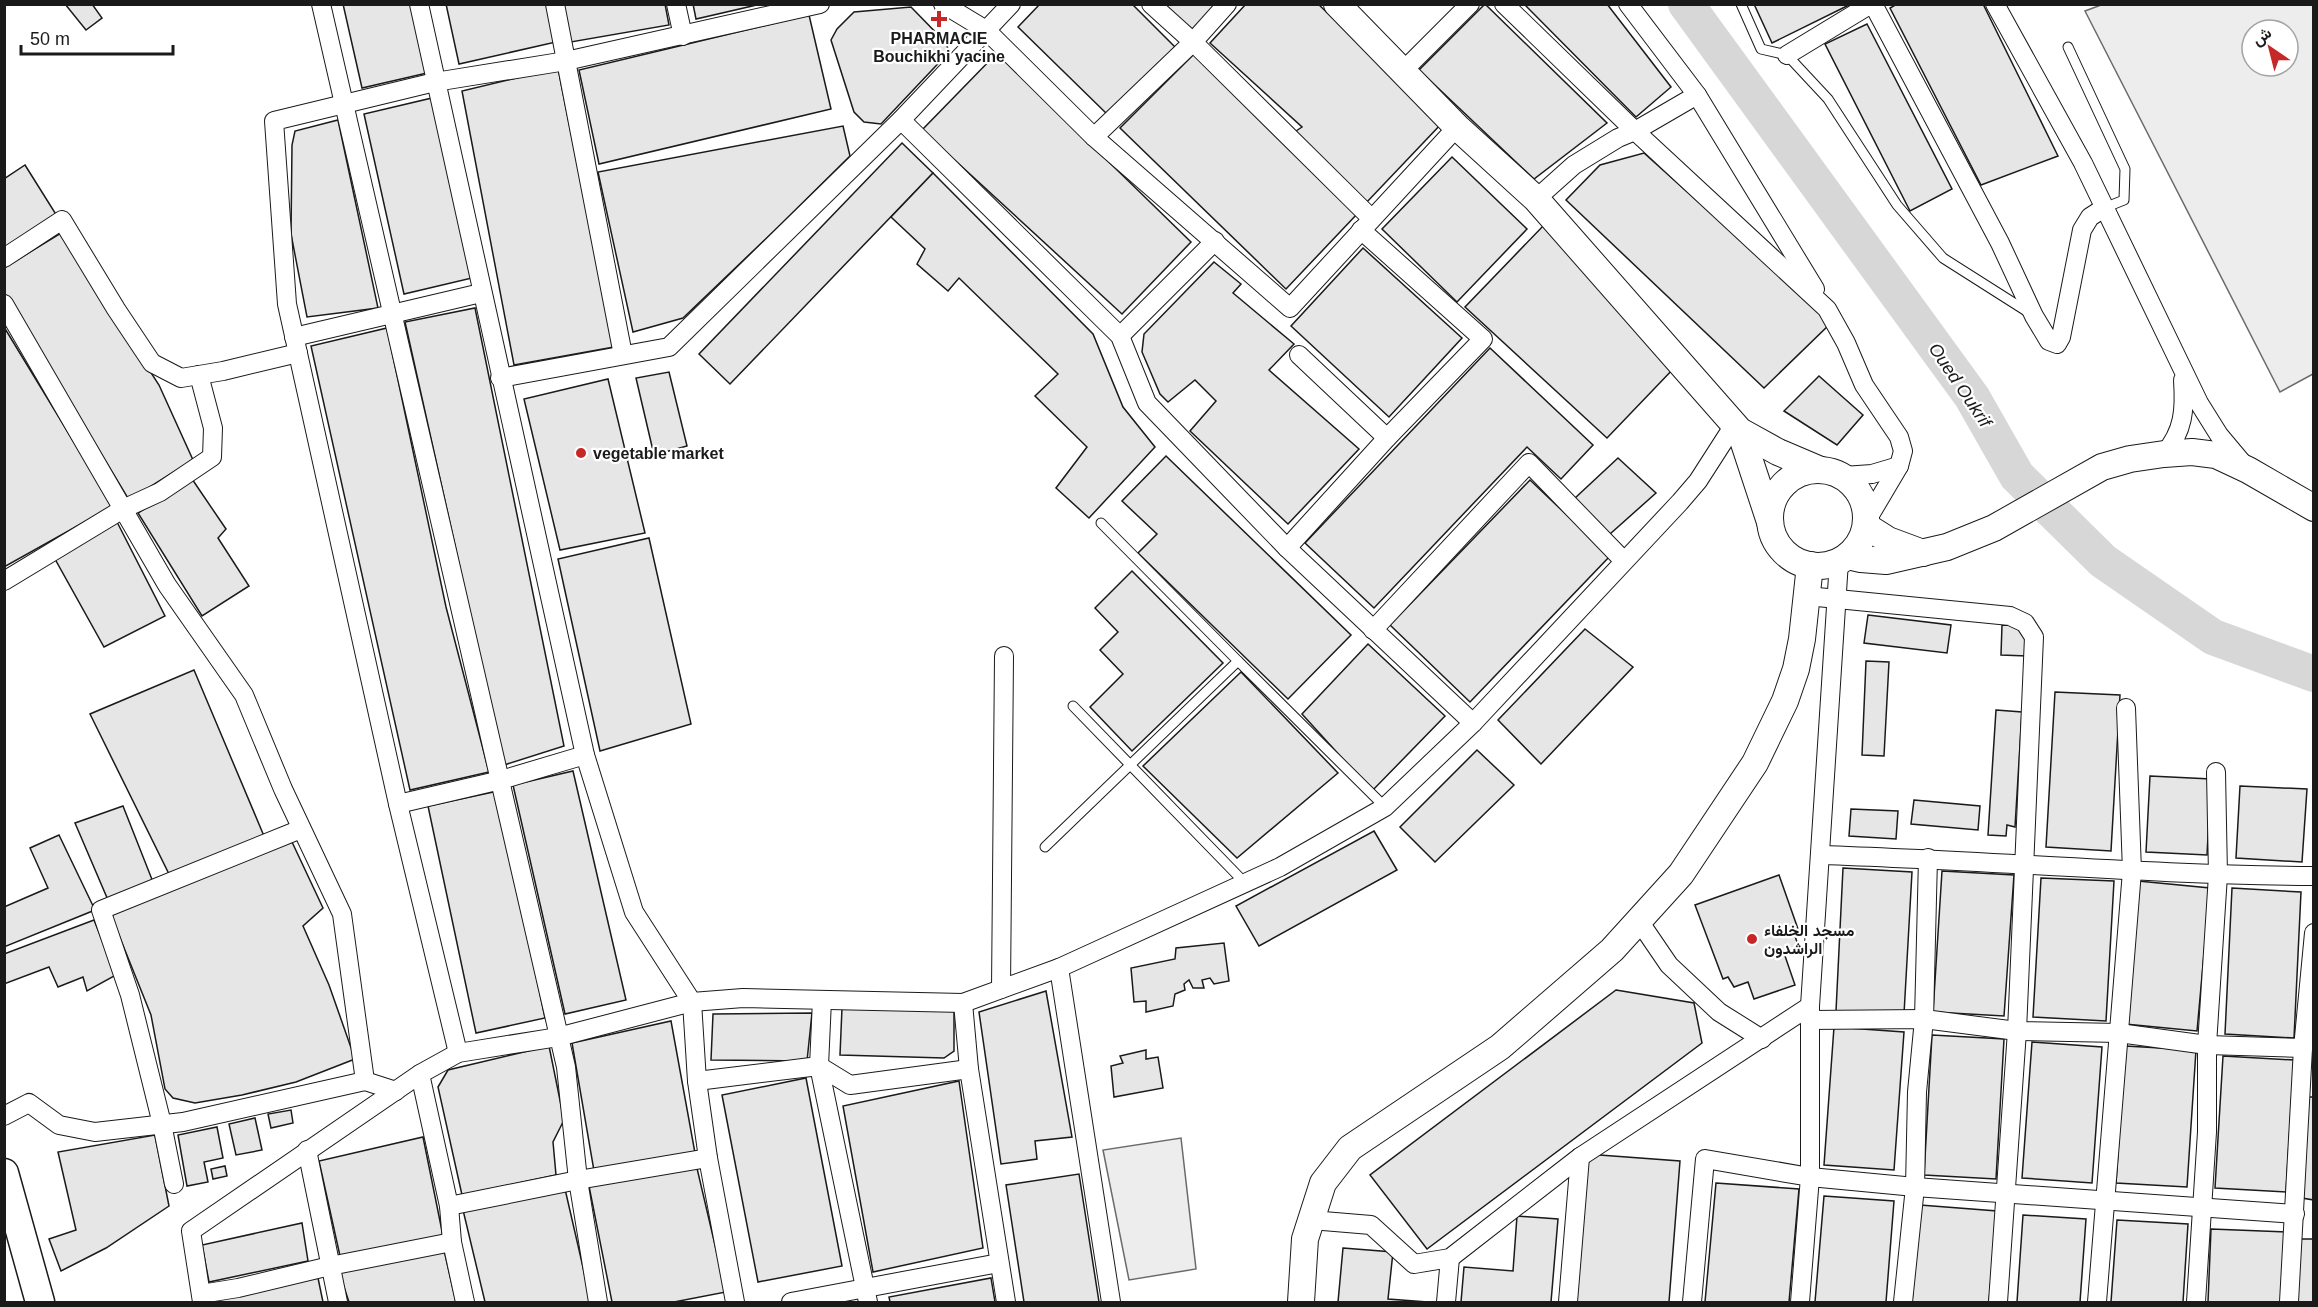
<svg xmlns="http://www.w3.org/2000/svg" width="2318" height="1307" viewBox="0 0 2318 1307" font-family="Helvetica,Vazirmatn,sans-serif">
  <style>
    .built { fill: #ededed; stroke: #6a6a6a; stroke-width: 1.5; fill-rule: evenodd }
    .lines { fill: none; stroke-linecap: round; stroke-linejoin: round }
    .river { stroke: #d7d7d7; stroke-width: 36 }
    .building { fill: #e6e6e6; stroke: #1a1a1a; stroke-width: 1.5 }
    .lane-casing { stroke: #1a1a1a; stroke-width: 11 }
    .street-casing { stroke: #1a1a1a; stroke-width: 20 }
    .secondary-casing { stroke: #1a1a1a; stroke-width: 28 }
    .primary-casing { stroke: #1a1a1a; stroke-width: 31 }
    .lane { stroke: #fff; stroke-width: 9 }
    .street { stroke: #fff; stroke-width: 18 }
    .secondary { stroke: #fff; stroke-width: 26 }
    .primary { stroke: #fff; stroke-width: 28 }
    .poi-dot { fill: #c62828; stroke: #fff; stroke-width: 2 }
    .labels { text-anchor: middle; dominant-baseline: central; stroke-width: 4.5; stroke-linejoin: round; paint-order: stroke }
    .poi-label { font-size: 16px; font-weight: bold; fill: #1a1a1a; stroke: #fff; text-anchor: start }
    .water-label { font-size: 18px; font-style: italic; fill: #1a1a1a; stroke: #fff }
  </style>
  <rect width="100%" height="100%" fill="#fff"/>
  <!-- built -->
  <g class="built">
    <path d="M2101,5H2313V374L2280,392L2085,11ZM2252,30H2288V66H2252Z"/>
    <polygon points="1181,1138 1196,1269 1129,1280 1103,1150"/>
  </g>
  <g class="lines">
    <!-- river -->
    <polyline class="river" points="1686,4 1972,397 2017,476 2103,561 2213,637 2314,674"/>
  </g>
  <!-- building -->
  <g class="building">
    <polygon points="65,4 92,4 102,18 86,30"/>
    <polygon points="343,4 412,4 427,73 362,88"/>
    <polygon points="446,4 547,4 556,42 459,64"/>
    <polygon points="563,4 665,4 669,25 571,42"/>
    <polygon points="693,4 761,4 696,19"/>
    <polygon points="1040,4 1132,4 1175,47 1108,115 1018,27"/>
    <polygon points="1159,4 1216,4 1189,33"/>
    <polygon points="1246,4 1318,4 1443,122 1366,203 1293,133 1302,127 1210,43"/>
    <polygon points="1485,4 1607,123 1534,179 1419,70"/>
    <polygon points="1524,4 1607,4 1671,87 1636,117"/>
    <polygon points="1754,4 1851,4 1772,43"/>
    <polygon points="1897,4 1983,4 2058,156 1981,185 1890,8"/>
    <polygon points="911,7 946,43 949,52 881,124 864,122 854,112 831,40 837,29 854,12"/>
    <polygon points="809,15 831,109 599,164 579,70"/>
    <polygon points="1867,24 1952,189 1910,211 1825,44"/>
    <polygon points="997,53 1191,242 1122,314 922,130"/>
    <polygon points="1194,54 1358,213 1286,289 1120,128"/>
    <polygon points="558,68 614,347 514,365 462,91"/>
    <polygon points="432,98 472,278 404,294 364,114"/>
    <polygon points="338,120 378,308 307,317 291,234 292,145 295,131"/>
    <polygon points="843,126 850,156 775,230 683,318 633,332 598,172"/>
    <polygon points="902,143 933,173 730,384 699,354"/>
    <polygon points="1644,153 1832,322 1764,388 1566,200 1600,165"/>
    <polygon points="1452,157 1527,229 1457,302 1382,229"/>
    <polygon points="25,165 57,216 4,250 4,179"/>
    <polygon points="933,173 1093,334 1123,407 1155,447 1089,518 1056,488 1087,447 1035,396 1058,374 959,278 948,291 917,264 925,249 891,217"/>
    <polygon points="1544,225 1676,366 1607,438 1465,307"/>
    <polygon points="61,233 159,385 193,460 129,500 4,293 4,268"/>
    <polygon points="1363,248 1462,338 1389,417 1291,326"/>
    <polygon points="1214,262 1241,284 1233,293 1294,344 1269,370 1359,449 1288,524 1190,431 1216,401 1195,380 1168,402 1160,394 1142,352 1144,334"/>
    <polygon points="475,308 564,746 504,765 405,322"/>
    <polygon points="4,327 113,506 4,567"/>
    <polygon points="387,328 446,607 489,772 410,790 311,346"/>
    <polygon points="1490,348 1593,445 1561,479 1527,447 1374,608 1305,543"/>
    <polygon points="669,372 687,446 654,455 636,378"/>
    <polygon points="1819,376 1863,415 1837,445 1784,411"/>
    <polygon points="608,379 645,533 560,550 524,399"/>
    <polygon points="1166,456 1351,635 1288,699 1138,553 1157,534 1122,501"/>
    <polygon points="1618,458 1656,493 1610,534 1574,499"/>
    <polygon points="192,479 226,529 218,538 249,586 202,616 138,513"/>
    <polygon points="1530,480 1610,556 1470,702 1390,625"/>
    <polygon points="117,522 165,616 104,647 55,559"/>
    <polygon points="649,538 691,724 600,751 558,559"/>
    <polygon points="1132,571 1223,663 1132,751 1090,707 1123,674 1100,650 1118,632 1095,608"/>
    <polygon points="1868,615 1951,625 1947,653 1864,643"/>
    <polygon points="2002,625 2029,626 2027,656 2001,655"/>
    <polygon points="1585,629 1633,667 1541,764 1498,720"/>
    <polygon points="1368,644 1445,716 1372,791 1302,714"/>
    <polygon points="1866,661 1889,662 1884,756 1862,755"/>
    <polygon points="194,670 264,836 170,876 90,714"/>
    <polygon points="1241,672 1338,773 1237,858 1143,766"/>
    <polygon points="2055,692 2120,695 2111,851 2046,847"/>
    <polygon points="1996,710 2022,712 2015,827 2007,825 2006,836 1988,835"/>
    <polygon points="1477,750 1514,785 1435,862 1400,827"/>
    <polygon points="573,771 626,1000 565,1014 513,785"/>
    <polygon points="2150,776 2211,779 2207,855 2146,852"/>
    <polygon points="2240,786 2307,789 2302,862 2236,858"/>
    <polygon points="498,791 545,1018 476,1033 428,806"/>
    <polygon points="1914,800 1980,806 1978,830 1911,824"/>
    <polygon points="123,806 153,882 108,900 75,823"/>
    <polygon points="1851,809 1898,811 1896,839 1849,836"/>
    <polygon points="1374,831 1397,870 1259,946 1236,906"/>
    <polygon points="59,835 95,910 4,947 4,907 48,888 30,848"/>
    <polygon points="292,842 323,908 303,926 329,985 355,1059 296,1082 242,1095 195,1103 173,1098 165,1089 151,1015 110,913"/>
    <polygon points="1843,868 1912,872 1904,1014 1836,1011"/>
    <polygon points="1942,871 2014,875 2004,1016 1933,1012"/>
    <polygon points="1779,875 1798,929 1793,930 1799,948 1784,953 1795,985 1754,999 1748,982 1734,987 1728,977 1723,979 1695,905"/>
    <polygon points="2041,878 2114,881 2106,1021 2033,1017"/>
    <polygon points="2138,881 2210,888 2197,1031 2125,1024"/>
    <polygon points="2232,888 2301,892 2294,1038 2225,1034"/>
    <polygon points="94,920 116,975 87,991 83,977 58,987 49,967 4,984 4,954"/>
    <polygon points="1224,943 1229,981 1214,984 1210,978 1202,980 1204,988 1193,988 1189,980 1184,984 1185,990 1175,994 1173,1006 1146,1012 1146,1001 1134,1002 1131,968 1175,959 1176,948"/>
    <polygon points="1616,990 1694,1003 1702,1043 1427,1249 1370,1175"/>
    <polygon points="1046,991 1072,1137 1035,1141 1037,1159 1001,1164 979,1012"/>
    <polygon points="954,1007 954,1051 944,1058 840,1055 842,1008"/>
    <polygon points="812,1013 807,1061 711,1060 713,1014"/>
    <polygon points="671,1021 695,1153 594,1171 572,1043"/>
    <polygon points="1834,1027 1904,1032 1894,1170 1824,1165"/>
    <polygon points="1932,1035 2004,1039 1996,1179 1924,1175"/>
    <polygon points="2032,1042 2102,1047 2092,1183 2022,1178"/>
    <polygon points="549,1046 564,1120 553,1142 556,1175 462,1195 438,1087 448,1070"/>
    <polygon points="2125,1046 2196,1050 2187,1187 2116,1183"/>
    <polygon points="1146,1050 1146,1059 1158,1057 1163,1088 1114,1097 1111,1066 1123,1063 1120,1056"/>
    <polygon points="2223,1056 2294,1060 2286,1192 2215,1188"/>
    <polygon points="806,1078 842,1266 758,1282 722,1095"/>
    <polygon points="959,1081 983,1248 873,1272 843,1106"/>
    <polygon points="2306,1097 2314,1097 2314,1200 2302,1198"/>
    <polygon points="291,1110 293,1123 271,1128 268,1114"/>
    <polygon points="255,1118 262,1150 236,1155 229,1124"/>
    <polygon points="217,1127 223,1158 204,1162 208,1182 187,1186 178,1135"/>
    <polygon points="155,1135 169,1206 106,1248 61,1271 49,1239 76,1230 58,1152"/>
    <polygon points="423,1137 443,1236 340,1256 319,1161"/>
    <polygon points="1586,1154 1680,1161 1669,1302 1576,1302"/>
    <polygon points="696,1164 726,1292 674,1302 612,1302 588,1181"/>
    <polygon points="225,1166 227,1176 213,1179 211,1169"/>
    <polygon points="1079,1174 1099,1302 1024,1302 1006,1185"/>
    <polygon points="1716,1183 1799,1189 1789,1302 1705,1302"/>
    <polygon points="565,1189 591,1302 485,1302 463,1210"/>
    <polygon points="1824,1196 1894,1201 1886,1302 1815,1302"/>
    <polygon points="1920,1205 1997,1211 1989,1302 1912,1302"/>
    <polygon points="2023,1215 2086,1219 2080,1302 2017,1302"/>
    <polygon points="1517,1216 1558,1219 1551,1302 1461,1302 1464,1267 1513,1271"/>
    <polygon points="2117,1220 2188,1224 2183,1302 2111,1302"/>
    <polygon points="302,1223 308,1261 209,1282 202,1245"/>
    <polygon points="2211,1229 2287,1232 2283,1302 2208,1302"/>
    <polygon points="2298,1239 2314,1239 2314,1302 2296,1302"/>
    <polygon points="1343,1248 1393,1252 1388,1299 1428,1302 1338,1302"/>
    <polygon points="444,1250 456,1302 349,1302 339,1272"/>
    <polygon points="318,1278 323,1302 215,1302 214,1298"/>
    <polygon points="991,1278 995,1302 890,1302 889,1297"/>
  </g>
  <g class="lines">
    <defs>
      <g id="lane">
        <polyline points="1741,4 1761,49 1787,55 1828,99 1897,205 1943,258 2028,312"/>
        <polyline points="2068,47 2125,169 2124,200 2104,208"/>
        <polyline points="1101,523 1238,661"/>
        <polyline points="1073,706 1245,883"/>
        <polyline points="1045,847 1238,661 1385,807"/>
      </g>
      <g id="street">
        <polyline points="321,4 566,1067 578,1180 598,1302"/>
        <polyline points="419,4 585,755 634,912 692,1002 697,1081 708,1158 735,1302"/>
        <polyline points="555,4 623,355"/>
        <polyline points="676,4 683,36"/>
        <polyline points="943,4 986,30 1094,137 1290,308 1457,127"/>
        <polyline points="1151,4 1193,42 1371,218"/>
        <polyline points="1504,4 1635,131 1827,309 1846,343 1864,385 1899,437 1903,451 1899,466 1867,520"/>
        <polyline points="1628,4 1697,95 1815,289"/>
        <polyline points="1873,4 2000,243 2034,316 2049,341 2057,344 2061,337 2082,230 2090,217 2104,208"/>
        <polyline points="1995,4 2083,163 2199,403 2219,435 2245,466"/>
        <polyline points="1787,55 1871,4"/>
        <polyline points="1402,72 1470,4"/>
        <polyline points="901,120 1120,336 1147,403 1287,548 1473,723"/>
        <polyline points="1094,137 1193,42 1227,4"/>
        <polyline points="1536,199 1574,165 1618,138 1635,131 1697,95"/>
        <polyline points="4,258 62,220 116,309 152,363 181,378 223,371 298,353"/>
        <polyline points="4,304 167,585 244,695 283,789 342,914 365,1081"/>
        <polyline points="1120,336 1215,241"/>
        <polyline points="294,337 481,293"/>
        <polyline points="1299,355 1387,438"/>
        <polyline points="500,378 669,347 901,120 1011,4"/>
        <path d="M2164,454C2184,431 2185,409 2183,380"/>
        <polyline points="1844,476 1872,474 1899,466"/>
        <polyline points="1287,548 1387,438 1483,339 1361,230"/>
        <polyline points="4,581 123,509 160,492 212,457 213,428 199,375"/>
        <polyline points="1807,596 2010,616 2025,623 2034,637 2017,1031 1998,1302"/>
        <polyline points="1373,630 1529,463 1624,561"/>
        <polyline points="398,804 501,780 585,755"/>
        <path d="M1820,855C1985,860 2149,875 2314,876"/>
        <polyline points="1639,921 1669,965 1719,1012 1762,1039"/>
        <polyline points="1059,968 1111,1302"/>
        <polyline points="1001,989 1004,656"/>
        <polyline points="822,1000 819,1066 868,1302"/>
        <polyline points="963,1003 969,1069 1006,1302"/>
        <polyline points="1809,1020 1924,1019 2017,1031 2119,1033 2207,1045 2303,1048"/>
        <polyline points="458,1053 398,804 287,304 274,121 435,82 566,61 820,4"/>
        <polyline points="420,1074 449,1206 452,1242 465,1302"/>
        <polyline points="697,1081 819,1066 850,1085 969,1069"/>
        <polyline points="4,1116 29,1103 59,1125 95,1132 183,1122 365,1081 396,1091"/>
        <polyline points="307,1150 338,1302"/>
        <polyline points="174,1184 162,1124 130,995 101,910 301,829"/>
        <polyline points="449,1206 578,1180 708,1158"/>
        <polyline points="1311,1220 1371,1225 1414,1264 1450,1258 1580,1157 1810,1006"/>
        <polyline points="201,1294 238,1288 330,1266 452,1242"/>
        <polyline points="202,1302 191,1231 420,1074 458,1053 558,1037 692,1002 743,998 963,1003 1059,968 1280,867 1385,807 1473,723 1680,502 1698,481 1734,425"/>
        <polyline points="791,1302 999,1263"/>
        <polyline points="1446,1302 1450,1258"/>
        <polyline points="1568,1302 1580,1157"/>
        <polyline points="1692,1302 1705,1159 1810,1177 1915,1187 2295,1214"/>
        <polyline points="1800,1302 1810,1177 1810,1006 1839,561"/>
        <polyline points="1903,1302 1915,1187 1917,1092 1924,1019 1928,858"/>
        <polyline points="2097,1302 2132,871 2126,708"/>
        <polyline points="2196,1302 2207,1132 2207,1045 2218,875 2216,772"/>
        <polyline points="2289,1302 2303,1048 2314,933"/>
      </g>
      <g id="secondary">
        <polyline points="1337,4 1457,127 1536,199 1740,431 1778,452 1818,469"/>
        <polyline points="1740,431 1770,522"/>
        <circle cx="1818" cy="518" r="48"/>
        <polyline points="1866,526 1888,540 1923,553"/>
        <polyline points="1848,556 1861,559 1886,561 1947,547 1994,528 2102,467 2130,459 2164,454 2192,452 2216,455 2248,470 2314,508"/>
        <polyline points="1301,1302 1305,1239 1323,1183 1350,1148 1500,1047 1612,950 1681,874 1755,763 1785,701 1796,669 1802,639 1810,565"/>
      </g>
      <polyline id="primary" points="4,1173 40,1302"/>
    </defs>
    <!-- lane casing -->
    <use href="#lane" class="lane-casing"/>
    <!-- street casing -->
    <use href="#street" class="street-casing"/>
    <!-- secondary casing -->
    <use href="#secondary" class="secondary-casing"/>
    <!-- primary casing -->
    <use href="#primary" class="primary-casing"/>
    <!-- lane -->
    <use href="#lane" class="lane"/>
    <!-- street -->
    <use href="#street" class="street"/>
    <!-- secondary -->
    <use href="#secondary" class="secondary"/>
    <!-- primary -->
    <use href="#primary" class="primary"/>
  </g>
  <!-- markers -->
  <g class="poi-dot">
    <path d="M936 10h6v6h6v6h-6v6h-6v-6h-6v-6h6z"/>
    <circle cx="581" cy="453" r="6"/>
    <circle cx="1752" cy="939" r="6"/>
  </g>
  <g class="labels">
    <!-- poi labels -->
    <g class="poi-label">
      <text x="939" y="38" text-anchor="middle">PHARMACIE<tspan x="939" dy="18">Bouchikhi yacine</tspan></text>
      <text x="593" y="453">vegetable market</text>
      <text x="1764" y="930">مسجد الخلفاء<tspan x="1764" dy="18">الراشدون</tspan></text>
    </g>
    <!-- water labels -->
    <g class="water-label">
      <text transform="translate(1960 385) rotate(56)">Oued Oukrif</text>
    </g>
  </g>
  <!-- border -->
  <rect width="2318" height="1307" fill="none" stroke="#1a1a1a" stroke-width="12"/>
  <!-- north arrow -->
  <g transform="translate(2270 48) rotate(325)"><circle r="28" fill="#ffffff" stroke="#a3a3a3" stroke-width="1.5"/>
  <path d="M0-4.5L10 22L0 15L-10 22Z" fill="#c62828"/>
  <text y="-9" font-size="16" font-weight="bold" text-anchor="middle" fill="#1a1a1a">ش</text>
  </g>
  <!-- scale -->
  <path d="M21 45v9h152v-9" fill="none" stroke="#1a1a1a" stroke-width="3"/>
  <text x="30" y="45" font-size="18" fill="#1a1a1a" stroke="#ffffff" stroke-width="4.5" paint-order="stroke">50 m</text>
</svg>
